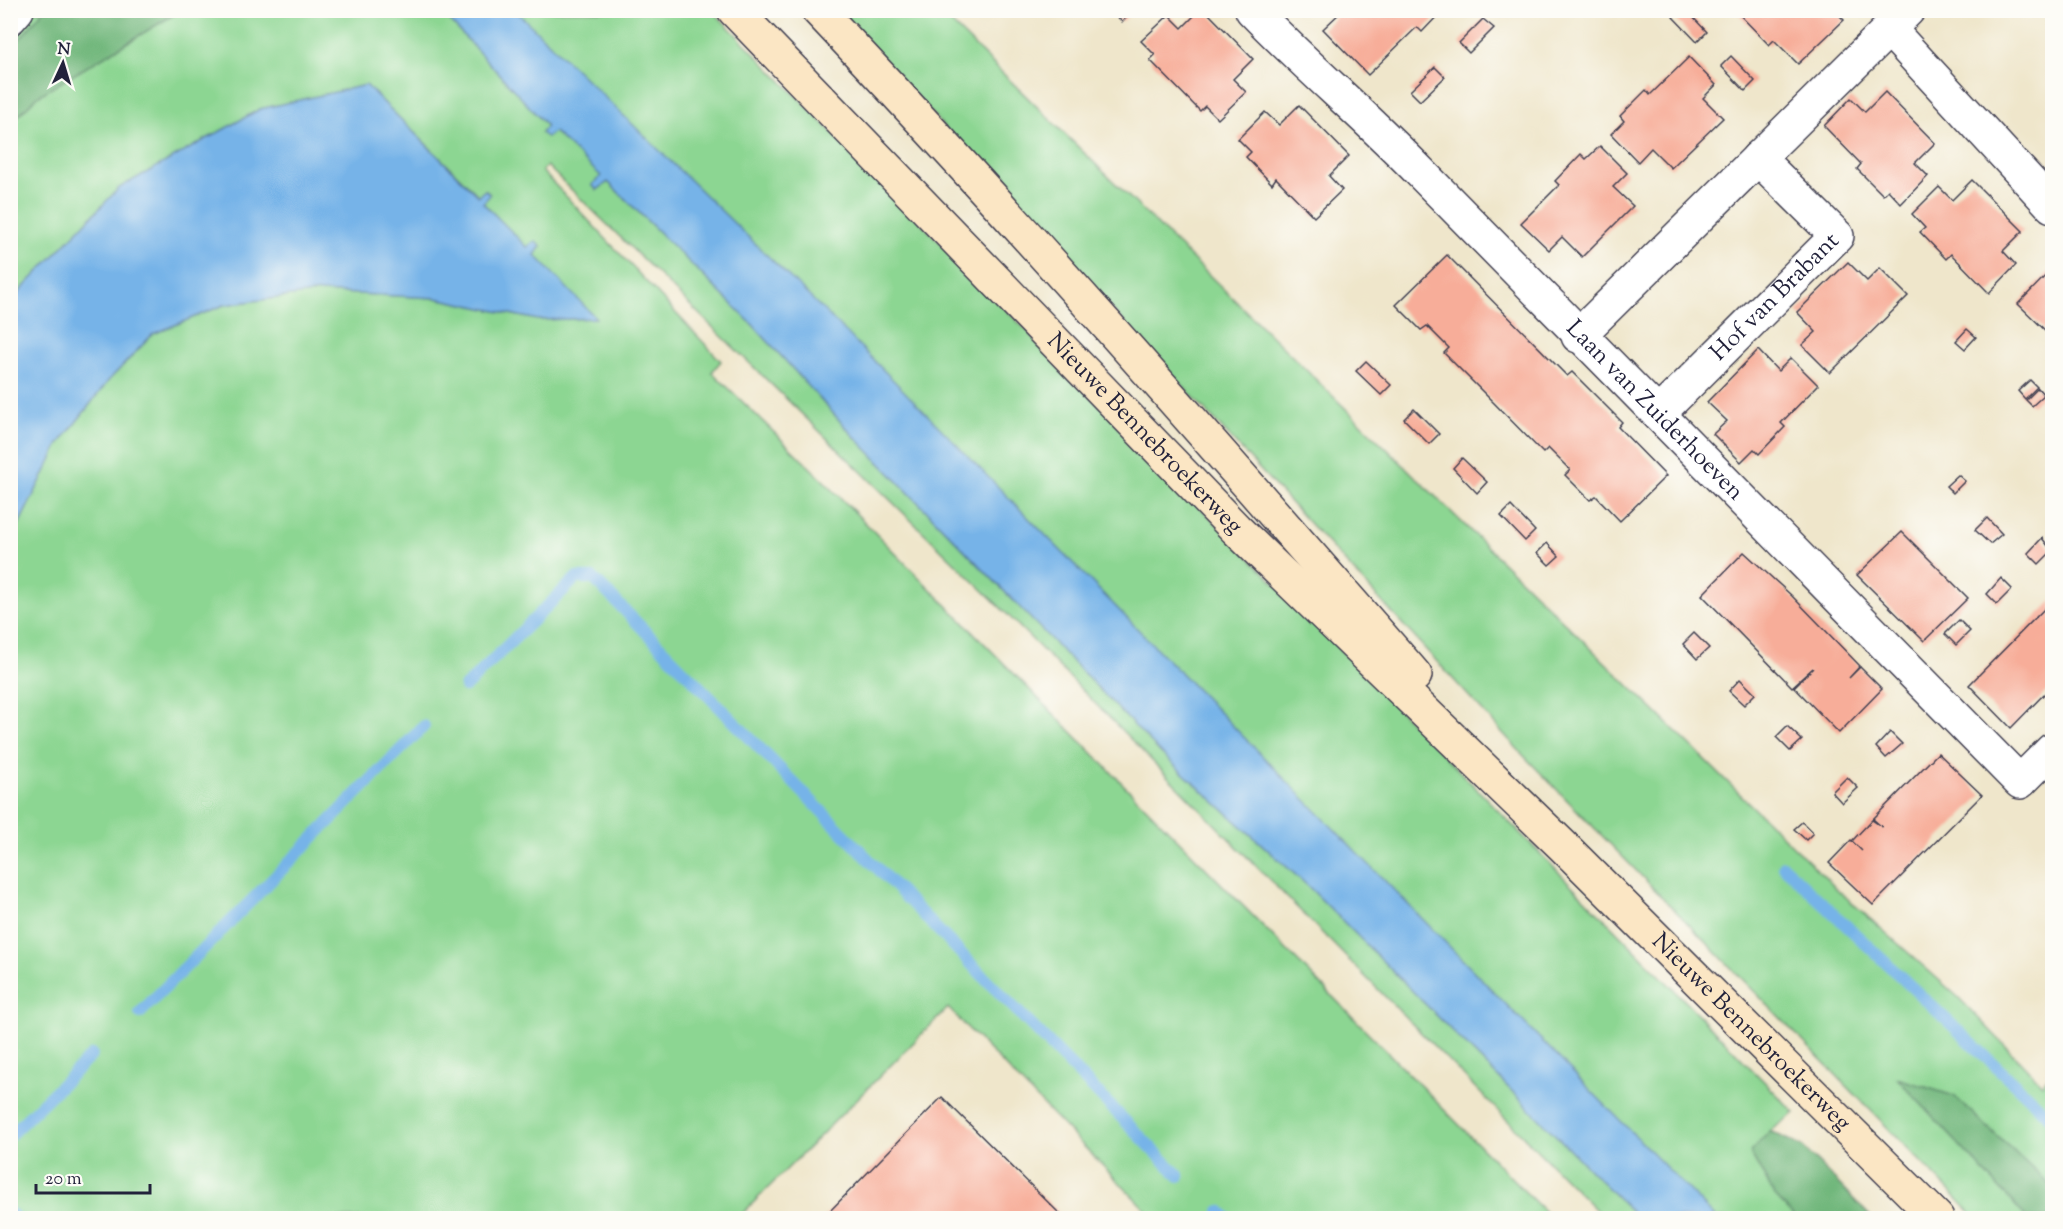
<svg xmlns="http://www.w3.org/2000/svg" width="2063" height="1229" viewBox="0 0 2063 1229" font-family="'Sorts Mill Goudy',serif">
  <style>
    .green { fill: #8cd692; stroke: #577c66; stroke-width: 1.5 }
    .forest { fill: #71b77c; stroke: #4a6c5c; stroke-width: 1.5 }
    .water { fill: #76b3e8; stroke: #4c6a92; stroke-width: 1.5 }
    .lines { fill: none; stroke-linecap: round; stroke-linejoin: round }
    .stream { stroke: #76b3e8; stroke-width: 12 }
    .building { fill: #f7ad99 }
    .street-casing { stroke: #413f51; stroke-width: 36 }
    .secondary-casing { stroke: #413f51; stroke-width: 36 }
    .street { stroke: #fff; stroke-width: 33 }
    .secondary { stroke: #fbe6c4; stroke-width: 33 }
    .labels { text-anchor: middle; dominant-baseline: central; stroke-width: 4.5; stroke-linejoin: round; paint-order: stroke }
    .street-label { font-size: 24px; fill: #22223b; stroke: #fdfcf7 }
  </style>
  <rect width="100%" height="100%" fill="#fdfcf7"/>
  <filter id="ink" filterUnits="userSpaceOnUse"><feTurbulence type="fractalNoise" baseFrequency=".0167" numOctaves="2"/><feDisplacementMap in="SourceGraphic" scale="12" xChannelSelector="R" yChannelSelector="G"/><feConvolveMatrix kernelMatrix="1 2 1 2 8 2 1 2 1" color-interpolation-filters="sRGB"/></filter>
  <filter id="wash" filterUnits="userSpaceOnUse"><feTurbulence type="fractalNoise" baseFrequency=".008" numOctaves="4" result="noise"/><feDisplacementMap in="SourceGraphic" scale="24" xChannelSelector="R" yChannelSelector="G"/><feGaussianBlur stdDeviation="1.35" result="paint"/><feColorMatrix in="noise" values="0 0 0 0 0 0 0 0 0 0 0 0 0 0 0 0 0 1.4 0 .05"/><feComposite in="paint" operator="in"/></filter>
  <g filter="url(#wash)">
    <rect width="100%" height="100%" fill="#efe6cb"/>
    <!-- green -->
    <g class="green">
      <polygon points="11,11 441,11 547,126 541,133 554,132 602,176 592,185 597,190 608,182 754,326 851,433 1161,753 1309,887 1638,1218 1604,1218 992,599 547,166 542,171 721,361 712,372 822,479 1551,1218 1154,1218 948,1008 738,1218 11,1218 11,540 59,444 109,380 153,334 224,305 320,292 436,298 538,320 595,318 534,255 541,246 535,241 527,248 483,203 490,194 485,190 479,196 366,85 260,109 119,188 22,289 11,305"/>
      <polygon points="510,11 713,11 1795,1113 1770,1131 1797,1218 1716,1218"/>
      <polygon points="837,11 939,11 1839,891 1958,997 2042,1084 2052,1073 2052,1218 1976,1218 1524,756"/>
    </g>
    <!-- forest -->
    <g class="forest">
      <polygon points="44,10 180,10 180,11 38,96 11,123 11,49"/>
      <polygon points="1897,1078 1954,1096 2052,1187 2052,1218 2027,1218"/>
      <polygon points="1770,1131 1803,1147 1872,1218 1796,1218 1775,1196 1750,1152"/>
    </g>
    <!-- water -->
    <g class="water">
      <polygon points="441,11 516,11 846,332 1716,1218 1638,1218 1309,887 1161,753 851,433 754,326 608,182 597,190 592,185 601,176 554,132 547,137 541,133 547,126"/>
      <polygon points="366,85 478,196 485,190 490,195 483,203 527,247 535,241 541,246 535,255 596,318 538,320 436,298 320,292 224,305 153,334 109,380 59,444 11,540 10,305 22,289 119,188 260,109"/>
    </g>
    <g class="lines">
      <!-- stream -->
      <g class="stream">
        <polyline points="465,687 576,578 593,578 1179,1176"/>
        <polyline points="1783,866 2052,1119"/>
        <polyline points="140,1013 424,726"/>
        <polyline points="10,1135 92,1055"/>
        <polyline points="1220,1211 1227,1218"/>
        <polyline points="10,1213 16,1218"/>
      </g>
    </g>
    <g id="blocks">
      <!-- building -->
      <g class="building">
        <polygon points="1111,10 1133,10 1122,22"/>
        <polygon points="1200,10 1205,10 1253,59 1233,79 1246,92 1218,119 1205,106 1200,111 1150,60 1155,55 1141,41 1169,15 1182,28"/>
        <polygon points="1343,10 1443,10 1422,32 1417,27 1368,75 1323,29"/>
        <polygon points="1680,10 1686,10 1707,32 1697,42 1673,17"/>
        <polygon points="1735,10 1834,10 1844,20 1798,64 1774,40 1769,45"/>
        <polygon points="1483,19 1494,28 1469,53 1459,43"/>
        <polygon points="1731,56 1755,81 1745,91 1721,66"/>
        <polygon points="1689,57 1716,85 1703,98 1723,118 1671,168 1651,148 1638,162 1611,134 1624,121 1620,116 1646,90 1650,95"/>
        <polygon points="1435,67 1445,77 1420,101 1410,91"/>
        <polygon points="1885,92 1935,143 1915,163 1928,176 1901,204 1888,190 1883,195 1857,169 1861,164 1824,126 1851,98 1865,112"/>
        <polygon points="1299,105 1349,156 1329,176 1342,190 1314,217 1276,178 1272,184 1246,157 1251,152 1238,139 1265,112 1279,125"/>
        <polygon points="1600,146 1627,173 1613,187 1633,206 1582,257 1562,237 1549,250 1521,223 1559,185 1555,181 1581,154 1586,159"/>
        <polygon points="1972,180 2023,231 2003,251 2016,265 1989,293 1951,254 1946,259 1920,232 1925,228 1912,214 1939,187 1952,200"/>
        <polygon points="1447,255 1567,376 1572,372 1622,422 1618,427 1666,476 1620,521 1596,496 1590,500 1565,475 1570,470 1548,448 1543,453 1494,403 1444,353 1449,348 1427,326 1421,330 1396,305"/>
        <polygon points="1848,262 1867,281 1880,268 1908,296 1830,373 1802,345 1816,332 1797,312"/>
        <polygon points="2052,269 2052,337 2018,304"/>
        <polygon points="1967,329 1976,337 1965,349 1956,341"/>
        <polygon points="1758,350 1778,371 1791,358 1818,385 1781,423 1785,427 1759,454 1754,449 1741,462 1713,434 1727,421 1707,402"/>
        <polygon points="1366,361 1391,385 1381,395 1356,371"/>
        <polygon points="2030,380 2037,387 2025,399 2018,391"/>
        <polygon points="2038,388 2044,395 2032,406 2026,400"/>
        <polygon points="1414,409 1439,434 1429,444 1404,419"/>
        <polygon points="1462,458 1487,482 1477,493 1453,468"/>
        <polygon points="1958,475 1965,481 1953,493 1946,486"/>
        <polygon points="1511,506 1535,531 1525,541 1501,516"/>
        <polygon points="1987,518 2002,534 1990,544 1975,530"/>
        <polygon points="1902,532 1968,598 1924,641 1857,575"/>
        <polygon points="2042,538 2052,551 2039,564 2028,553"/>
        <polygon points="1547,543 1559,556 1549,565 1537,553"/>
        <polygon points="1744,552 1792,596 1860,666 1849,678 1860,667 1882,689 1839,733 1794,687 1813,668 1792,687 1702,595"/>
        <polygon points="2001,578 2012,589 1997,604 1987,594"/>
        <polygon points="2052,601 2052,686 2011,728 1969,685"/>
        <polygon points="1959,620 1970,631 1956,645 1945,634"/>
        <polygon points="1694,633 1709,648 1697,659 1683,644"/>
        <polygon points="1740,679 1755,694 1744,705 1729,691"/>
        <polygon points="1787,726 1802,740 1790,751 1776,737"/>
        <polygon points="1890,732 1902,744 1886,758 1876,747"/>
        <polygon points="1938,753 1982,795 1873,905 1829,863 1851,840 1862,851 1852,841 1872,820 1882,827 1873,819"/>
        <polygon points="1847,777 1858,788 1842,803 1832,792"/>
        <polygon points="1802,822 1813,833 1806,840 1794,829"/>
        <polygon points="942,1097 1064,1218 823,1218"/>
      </g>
    </g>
  </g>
  <g filter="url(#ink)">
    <use href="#blocks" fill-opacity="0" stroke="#413f51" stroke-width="1.5"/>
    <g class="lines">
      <defs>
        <g id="street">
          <path id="s1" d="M1252,10C1307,67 1367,117 1422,174C1620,377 1820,579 2020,782L2052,750"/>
          <polyline points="1908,10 1889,29 2052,206"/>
          <polyline points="10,18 17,10"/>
          <polyline points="1578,336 1889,29"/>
          <path id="s2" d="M1659,413L1837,236L1758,158"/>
        </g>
        <g id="secondary">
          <path id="s3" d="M734,10L1236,529L1563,846L1937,1218"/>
          <path d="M818,10C1023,226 1219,451 1415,675"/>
        </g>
      </defs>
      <!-- street casing -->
      <use href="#street" class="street-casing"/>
      <!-- secondary casing -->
      <use href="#secondary" class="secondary-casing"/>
      <!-- street -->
      <use href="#street" class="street"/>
      <!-- secondary -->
      <use href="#secondary" class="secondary"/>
    </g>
  </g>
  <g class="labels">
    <!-- street labels -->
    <g class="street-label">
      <text stroke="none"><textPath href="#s2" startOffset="164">Hof van Brabant</textPath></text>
      <text stroke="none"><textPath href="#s1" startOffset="568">Laan van Zuiderhoeven</textPath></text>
      <text stroke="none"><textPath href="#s3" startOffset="590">Nieuwe Bennebroekerweg</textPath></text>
      <text stroke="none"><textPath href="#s3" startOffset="1442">Nieuwe Bennebroekerweg</textPath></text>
    </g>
  </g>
  <!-- margin -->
  <rect width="2063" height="1229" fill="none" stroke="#fdfcf7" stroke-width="36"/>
  <!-- north arrow -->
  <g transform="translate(63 63) rotate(4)" stroke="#fdfcf7" stroke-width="4.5" paint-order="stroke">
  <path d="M0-4.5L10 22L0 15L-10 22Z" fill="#22223b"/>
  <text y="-9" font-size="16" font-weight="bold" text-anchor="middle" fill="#22223b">N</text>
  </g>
  <!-- scale -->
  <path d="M36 1184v9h114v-9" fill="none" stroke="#22223b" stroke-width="3"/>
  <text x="45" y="1184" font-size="18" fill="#22223b" stroke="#fdfcf7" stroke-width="4.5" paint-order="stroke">20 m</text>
</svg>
